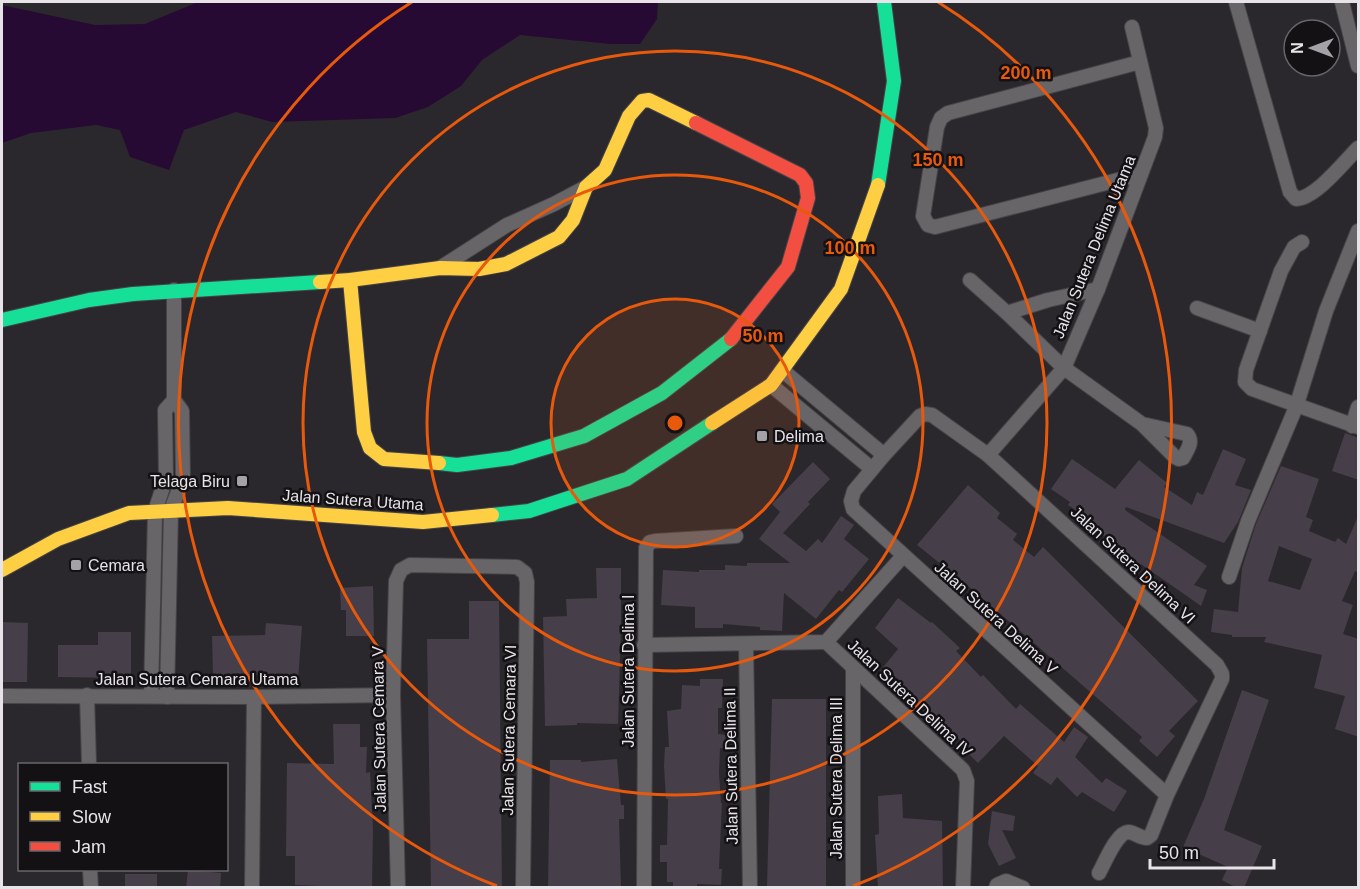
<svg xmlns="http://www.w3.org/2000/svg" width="1360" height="889" viewBox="0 0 1360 889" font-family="Arial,sans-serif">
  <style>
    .water { fill: #270a33 }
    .building { fill: #463e48; fill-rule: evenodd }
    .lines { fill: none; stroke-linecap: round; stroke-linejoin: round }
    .street-casing { stroke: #464447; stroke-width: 16 }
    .fast-casing { stroke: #464447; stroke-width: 16 }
    .slow-casing { stroke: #464447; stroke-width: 16 }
    .jam-casing { stroke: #464447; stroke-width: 16 }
    .street { stroke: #686569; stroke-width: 14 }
    .fast { stroke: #16e098; stroke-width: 14 }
    .slow { stroke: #ffcf43; stroke-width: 14 }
    .jam { stroke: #f24e42; stroke-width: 14 }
    .ring { fill: none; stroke: #e8590c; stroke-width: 3 }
    .poi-dot { fill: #a5a2a7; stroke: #131114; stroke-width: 2 }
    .labels { text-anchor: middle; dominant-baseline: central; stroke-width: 5; stroke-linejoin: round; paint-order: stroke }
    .street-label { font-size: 16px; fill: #e7e3e9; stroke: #131114 }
    .poi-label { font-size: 16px; fill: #e7e3e9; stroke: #131114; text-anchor: start }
    .centre { fill: #e8590c; stroke: #131114; stroke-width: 3 }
    .ring-label { font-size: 18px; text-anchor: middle; font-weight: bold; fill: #e8590c; stroke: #131114; stroke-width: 5; stroke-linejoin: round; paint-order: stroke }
  </style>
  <rect width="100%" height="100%" fill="#2b282d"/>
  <!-- water -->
  <polygon class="water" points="198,2 658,2 657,19 640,44 610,44 520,35 482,60 461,86 428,107 395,118 272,122 236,112 184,130 169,170 130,157 120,130 96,125 31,133 2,143 2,5 95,25 145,24"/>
  <!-- building -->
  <g class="building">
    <polygon points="1345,433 1359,438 1359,480 1332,471"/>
    <polygon points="1223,449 1246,459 1235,485 1251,490 1238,522 1224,543 1126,507 1125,510 1207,566 1194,585 1207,590 1201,606 1141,564 1140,566 1088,523 1090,520 1068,505 1070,502 1051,489 1072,459 1115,489 1139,460 1167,483 1164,487 1192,505 1197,492 1203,495"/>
    <polygon points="813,462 830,479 808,502 810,504 783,533 806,551 818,539 822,543 841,516 854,525 844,539 869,559 842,592 839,590 816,619 784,593 782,631 760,630 760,627 723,624 723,628 695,628 695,607 661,605 663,570 699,572 699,570 725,570 725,565 747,566 747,563 790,563 759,539 780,512 772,504"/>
    <path d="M1281,466L1319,479L1306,517L1313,520L1309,531L1335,542L1338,538L1346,544L1359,514V573L1355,571L1342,601L1353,605L1343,634L1359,639V737L1335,729L1345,696L1314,688L1322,655L1264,642L1266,637H1232V635L1211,632L1214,609L1238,612L1242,568L1256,524ZM1279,546L1312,559L1300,590L1268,581Z"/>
    <polygon points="968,485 1000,513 997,518 1017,534 1013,540 1034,557 1043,547 1198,701 1169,731 1175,736 1157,757 1139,741 1142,737 967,585 917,545"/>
    <polygon points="596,568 621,568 621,627 618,724 577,723 577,725 545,726 543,617 567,616 566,599 597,598"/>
    <polygon points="373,586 374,636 346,636 346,610 341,610 340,588"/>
    <polygon points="898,598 931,623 932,622 960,648 956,651 981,677 983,675 1016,709 1020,704 1064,742 1074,727 1088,737 1075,757 1102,783 1106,778 1127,791 1114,812 1082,792 1077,797 1057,777 1051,785 1033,773 1038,766 1004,736 978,763 965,750 968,748 956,736 934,720 923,710 925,709 880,671 898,649 875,628"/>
    <polygon points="469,601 499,601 502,888 431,888 427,639 469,639"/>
    <polygon points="2,622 28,623 27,682 2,682"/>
    <polygon points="266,623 302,626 298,680 262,677 262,675 213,676 212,636 265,635"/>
    <polygon points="98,632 131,632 131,678 58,677 58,645 98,645"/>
    <polygon points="700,679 723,679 722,708 718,708 718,734 727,735 726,749 720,748 719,773 721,803 722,803 719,869 722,869 721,885 697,884 697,888 673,888 673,882 667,882 667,862 660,862 660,845 667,845 668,799 666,799 664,766 665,747 669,747 667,711 681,709 682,685 700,686"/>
    <polygon points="1242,690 1269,700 1224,830 1262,846 1244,888 1237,888 1222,880 1228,867 1183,847 1204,799"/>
    <polygon points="772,699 826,699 826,888 767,888"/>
    <polygon points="333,724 360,724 360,747 367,747 366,773 370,772 373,829 372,888 295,885 295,856 286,856 287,763 334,764"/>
    <polygon points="617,759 621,805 624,805 624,819 619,819 621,888 548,888 550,760 581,760 581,762"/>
    <polygon points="902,794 903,818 942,821 943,888 878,888 875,835 879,834 878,796"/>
    <polygon points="992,811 1015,816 1013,831 1002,830 1016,858 999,866 988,844"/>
    <polygon points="188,870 221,873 220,888 186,888"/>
    <rect x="125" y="874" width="32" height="14"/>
  </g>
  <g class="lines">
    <defs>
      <g id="street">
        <path d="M1236,2L1290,192L1296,199C1316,198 1344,162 1358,148"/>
        <polyline points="1342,2 1358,66"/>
        <polyline points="1140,62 948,113 941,118 937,127 923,216 928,225 935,227 1141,174"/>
        <polyline points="1302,242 1294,247 1281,271 1246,370 1245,382 1252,389 1358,427"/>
        <polyline points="440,268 507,225 554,204 586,187"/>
        <path d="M970,280L1007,313L1064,368L1142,424L1175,457L1179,459L1183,458C1187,450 1194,442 1187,434L1142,424"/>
        <polyline points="1197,308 1260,331"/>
        <polyline points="1007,313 1048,300 1098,289"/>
        <polyline points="782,370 884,455"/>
        <polyline points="771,385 872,469"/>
        <polyline points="1352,426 1358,407"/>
        <polyline points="988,455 1064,368 1098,289 1155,137 1156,128 1132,27"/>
        <polyline points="1229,577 1248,521 1296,407 1326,311 1358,231"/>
        <polyline points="826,642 963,770 967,781 963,888"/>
        <polyline points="746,644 750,888"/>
        <polyline points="644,645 826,642 903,556"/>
        <polyline points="87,695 89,764"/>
        <polyline points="2,696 254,697 393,695"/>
        <polyline points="151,696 155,511 166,478 165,410 174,400"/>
        <polyline points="167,697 171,510 183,479 182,411 174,400 174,290"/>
        <polyline points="90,870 91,888"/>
        <path d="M1099,873C1104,864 1118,830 1129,832C1136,833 1140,838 1147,838L1151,835L1167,795L1222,679V674L1217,665L988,455L932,415L925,414L920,416L884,455L854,491L851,501L853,509L1167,795"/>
        <polyline points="252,888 254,697"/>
        <polyline points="398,888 393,695 396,581 401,570 410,565 517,567 525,573 527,582 523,888"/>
        <polyline points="644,888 646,548 650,542 655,541 736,536"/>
        <polyline points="853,888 853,669"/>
        <polyline points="996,888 997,885 1006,881 1023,888"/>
      </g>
      <g id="fast">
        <polyline points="878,185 894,81 884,2"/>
        <polyline points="2,320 89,300 133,294 320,282"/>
        <polyline points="439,463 457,465 511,458 584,436 662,393 731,339"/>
        <polyline points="492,515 529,511 627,479 712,423"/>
      </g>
      <g id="slow">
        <polyline points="350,280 364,432 370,448 384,459 439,463"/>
        <polyline points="320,282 350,280 440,268 479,269 506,264 559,237 573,220 586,187 605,170 629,116 642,101 649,100 696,123"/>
        <polyline points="712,423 771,385 841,289 878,185"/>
        <polyline points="2,570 58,539 129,513 228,508 423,522 492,515"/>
      </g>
      <polyline id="jam" points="696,123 800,175 806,183 808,198 788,267 731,339"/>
    </defs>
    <!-- street casing -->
    <use href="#street" class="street-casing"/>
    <!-- fast casing -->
    <use href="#fast" class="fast-casing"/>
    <!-- slow casing -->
    <use href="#slow" class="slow-casing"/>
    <!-- jam casing -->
    <use href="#jam" class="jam-casing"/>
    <!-- street -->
    <use href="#street" class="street"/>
    <!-- fast -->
    <use href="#fast" class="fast"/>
    <!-- slow -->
    <use href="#slow" class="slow"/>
    <!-- jam -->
    <use href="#jam" class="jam"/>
  </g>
  <!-- distance rings -->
  <circle cx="675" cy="423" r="124" fill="#e8590c" fill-opacity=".12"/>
  <g class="ring">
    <circle cx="675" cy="423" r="124"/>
    <circle cx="675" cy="423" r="248"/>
    <circle cx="675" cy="423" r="372"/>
    <path d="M497 886A496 496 0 0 1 412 2M938 2A496 496 0 0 1 853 886"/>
  </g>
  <!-- markers -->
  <g class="poi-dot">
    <rect x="756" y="430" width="12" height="12" rx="3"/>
    <rect x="236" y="475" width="12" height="12" rx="3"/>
    <rect x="70" y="559" width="12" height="12" rx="3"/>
  </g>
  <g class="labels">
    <!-- street labels -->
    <g class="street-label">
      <text transform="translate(1094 247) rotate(-68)">Jalan Sutera Delima Utama</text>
      <text transform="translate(353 500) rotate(4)">Jalan Sutera Utama</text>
      <text transform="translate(1133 565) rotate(43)">Jalan Sutera Delima VI</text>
      <text transform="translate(996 618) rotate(42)">Jalan Sutera Delima V</text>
      <text transform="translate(628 671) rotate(-90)">Jalan Sutera Delima I</text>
      <text x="197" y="679">Jalan Sutera Cemara Utama</text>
      <text transform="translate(910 698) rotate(43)">Jalan Sutera Delima IV</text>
      <text transform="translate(379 729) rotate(-91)">Jalan Sutera Cemara V</text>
      <text transform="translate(509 730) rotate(-89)">Jalan Sutera Cemara VI</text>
      <text transform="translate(731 766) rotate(-91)">Jalan Sutera Delima II</text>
      <text transform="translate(836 778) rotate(-90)">Jalan Sutera Delima III</text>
    </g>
    <!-- poi labels -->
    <g class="poi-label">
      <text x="774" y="436">Delima</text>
      <text x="230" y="481" text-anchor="end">Telaga Biru</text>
      <text x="88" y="565">Cemara</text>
    </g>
  </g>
  <circle cx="675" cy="423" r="9" class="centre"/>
  <g class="ring-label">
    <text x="1026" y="79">200 m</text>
    <text x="938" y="166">150 m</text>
    <text x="850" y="254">100 m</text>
    <text x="763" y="342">50 m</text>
  </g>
  <!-- border -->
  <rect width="1360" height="889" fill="none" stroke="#e7e3e9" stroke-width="6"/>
  <!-- legend -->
  <rect x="18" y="763" width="210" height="108" fill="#131114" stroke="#686569" stroke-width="1.5"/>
  <rect x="30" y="782" width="30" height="9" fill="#16e098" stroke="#686569" stroke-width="1.5"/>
  <text x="72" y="793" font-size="18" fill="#e7e3e9">Fast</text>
  <rect x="30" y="812" width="30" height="9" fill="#ffcf43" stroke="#686569" stroke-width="1.5"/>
  <text x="72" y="823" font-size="18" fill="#e7e3e9">Slow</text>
  <rect x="30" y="842" width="30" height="9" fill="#f24e42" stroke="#686569" stroke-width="1.5"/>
  <text x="72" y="853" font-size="18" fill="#e7e3e9">Jam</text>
  <!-- north arrow -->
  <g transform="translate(1312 48) rotate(270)"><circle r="28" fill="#131114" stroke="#686569" stroke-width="1.5"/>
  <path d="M0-4.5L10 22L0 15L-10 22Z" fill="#a5a2a7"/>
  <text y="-9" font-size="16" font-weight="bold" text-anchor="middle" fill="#e7e3e9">N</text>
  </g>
  <!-- scale -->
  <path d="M1150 859v9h124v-9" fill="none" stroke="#e7e3e9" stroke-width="3"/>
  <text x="1159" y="859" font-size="18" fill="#e7e3e9" stroke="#131114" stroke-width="4.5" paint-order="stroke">50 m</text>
</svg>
